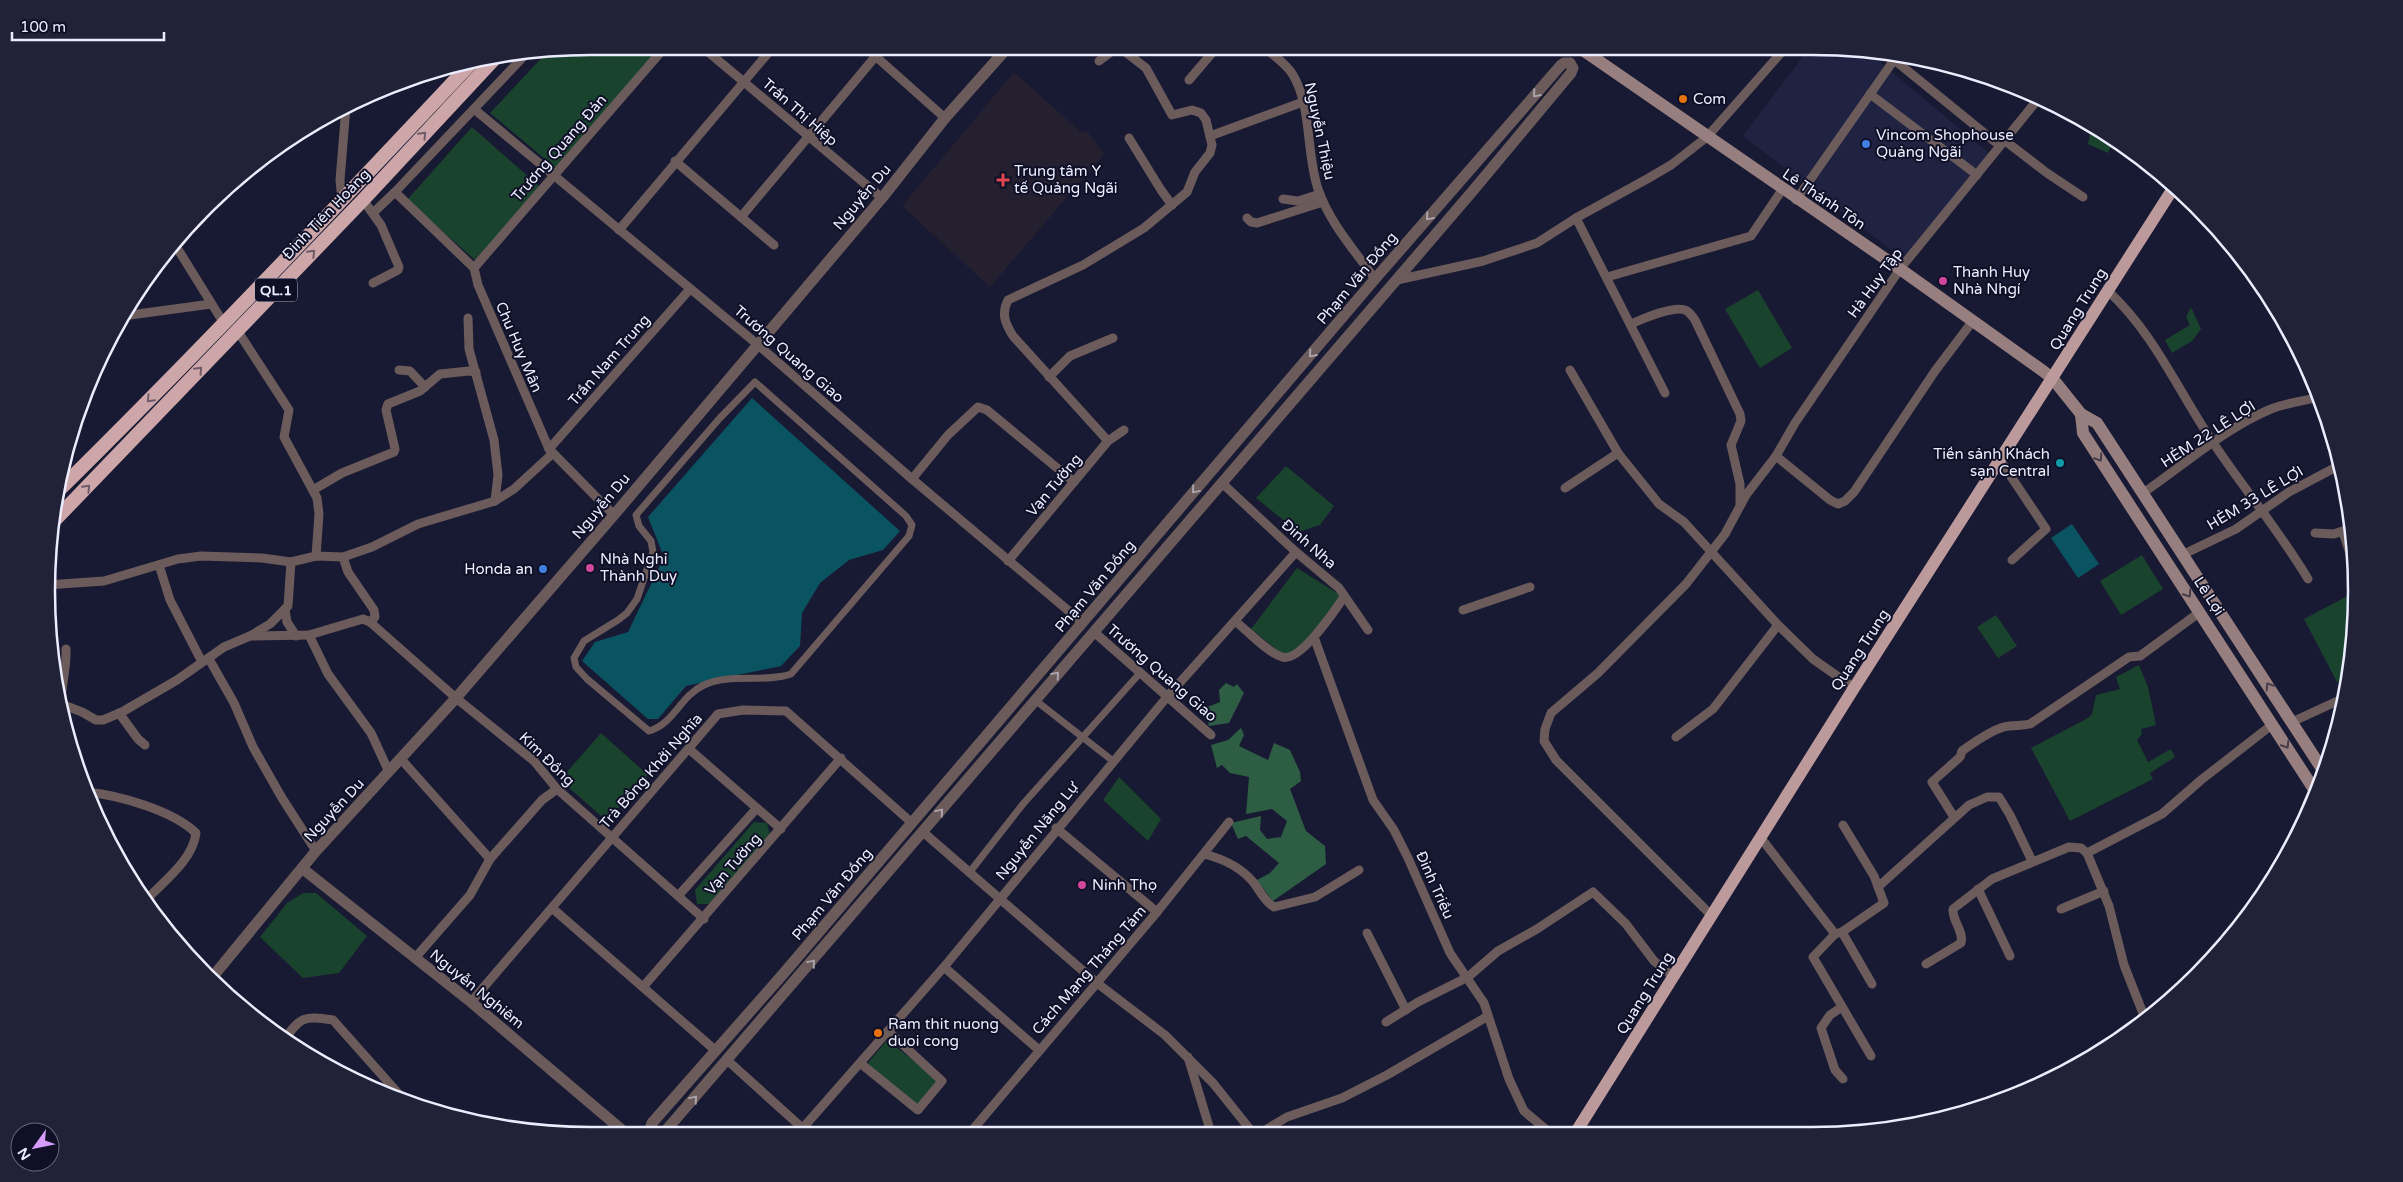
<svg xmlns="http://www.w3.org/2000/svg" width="2403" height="1182" viewBox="0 0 2403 1182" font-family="'Varela Round',sans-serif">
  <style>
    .built { fill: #202241 }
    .medical { fill: #252030 }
    .green { fill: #1a432d }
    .forest { fill: #2d5d43 }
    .water { fill: #0a5462 }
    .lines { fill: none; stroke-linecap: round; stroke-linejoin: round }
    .pedestrian { stroke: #6b5b5b; stroke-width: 7 }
    .minor { stroke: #6b5b5b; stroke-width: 9 }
    .tertiary { stroke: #6b5b5b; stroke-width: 11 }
    .secondary { stroke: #987f7f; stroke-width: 12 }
    .primary { stroke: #bc9a9b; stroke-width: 12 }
    .trunk { stroke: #cca6a8; stroke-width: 14 }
    .oneway { stroke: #aba4ad }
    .oneway2 { stroke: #6e5b68 }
    .oneway3 { stroke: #463c4a }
    .food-dot { fill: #e8710a; stroke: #0f1027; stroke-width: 2 }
    .shop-dot { fill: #3f7fe0; stroke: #0f1027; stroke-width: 2 }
    .health-dot { fill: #e0444e; stroke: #0f1027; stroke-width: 2 }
    .hotel-dot { fill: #d1479c; stroke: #0f1027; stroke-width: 2 }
    .culture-dot { fill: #0f9aa8; stroke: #0f1027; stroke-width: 2 }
    .labels { text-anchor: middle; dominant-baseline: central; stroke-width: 4; stroke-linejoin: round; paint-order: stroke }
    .shield { fill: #0f1027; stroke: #a9abbe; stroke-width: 1 }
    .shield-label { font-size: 14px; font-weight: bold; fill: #ebedff }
    .poi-label { font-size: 15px; fill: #ebedff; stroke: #0f1027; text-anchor: start }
    .street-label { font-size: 15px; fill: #ebedff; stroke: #0f1027 }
    .rim { fill: none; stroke: #ebedff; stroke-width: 2.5 }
  </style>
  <rect width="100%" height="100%" fill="#181932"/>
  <!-- built -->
  <polygon class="built" points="1811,46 1868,52 1989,153 1903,259 1743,136"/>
  <!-- medical -->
  <polygon class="medical" points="1014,72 1082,133 1086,130 1104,154 990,287 902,206"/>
  <!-- green -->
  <g class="green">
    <polygon points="591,46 664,46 558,170 490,113 549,50"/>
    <polygon points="472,127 540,187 475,260 407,200"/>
    <polygon points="2091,127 2116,139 2113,141 2108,153 2088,144"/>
    <polygon points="1758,290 1792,348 1760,368 1725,309"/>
    <polygon points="2191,307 2201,329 2192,341 2172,353 2165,340 2190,325 2186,317"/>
    <polygon points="1286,466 1334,506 1320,525 1298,532 1256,498"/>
    <polygon points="2142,555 2163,589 2121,615 2100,581"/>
    <polygon points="1297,568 1345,598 1291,661 1251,629"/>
    <polygon points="2357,591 2348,676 2337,682 2304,619"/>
    <polygon points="1996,615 2017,646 1998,658 1977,627"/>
    <polygon points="2139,665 2148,687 2156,725 2141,729 2142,734 2137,740 2148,762 2171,749 2175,757 2150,773 2153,779 2070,821 2031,748 2088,718 2092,714 2096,695 2120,689 2116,677"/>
    <polygon points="601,733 648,775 607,821 560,780"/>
    <polygon points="1119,777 1161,819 1148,841 1103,800"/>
    <polygon points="754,822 767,823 770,835 709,904 697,904 695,890"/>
    <polygon points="303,893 316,893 367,936 339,973 303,978 260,937 287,903"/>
    <polygon points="887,1040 941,1082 914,1113 863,1069"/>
  </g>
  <!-- forest -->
  <g class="forest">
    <polygon points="1226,683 1234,687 1237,684 1244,693 1229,723 1209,726 1205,708 1220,702 1219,690"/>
    <polygon points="1241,728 1244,735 1239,746 1268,760 1274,743 1290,750 1300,772 1301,781 1290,789 1306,831 1325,846 1326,864 1273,901 1257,880 1270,873 1279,863 1246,836 1238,839 1231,823 1261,816 1260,830 1267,839 1281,837 1287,821 1272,809 1246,814 1249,777 1230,773 1222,765 1217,768 1211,745 1228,740"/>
  </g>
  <!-- water -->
  <g class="water">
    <polygon points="752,398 900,531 883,550 849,560 820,583 802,613 800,646 781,666 686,686 658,719 648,719 582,661 595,642 628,632 664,557 648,517"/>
    <polygon points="2072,524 2099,564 2078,578 2051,538"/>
  </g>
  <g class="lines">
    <!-- pedestrian -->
    <g class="pedestrian">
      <path d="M755,382L906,516L912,525L909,536L791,674C765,683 730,673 704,685C680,696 674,724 649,731L587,679L576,667L574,658L584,641L618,620L627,613L637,599L653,552L651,541L639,526L636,515L719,419Z"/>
      <polyline points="1035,700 1113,761"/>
      <polyline points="969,873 1023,804 1140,673"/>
    </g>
    <!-- minor -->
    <g class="minor">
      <polyline points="701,46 882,198"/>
      <polyline points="864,46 945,118"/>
      <path d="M1263,46C1272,55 1287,64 1293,75C1312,107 1306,154 1318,189C1329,222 1355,251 1375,279"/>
      <polyline points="1887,54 1999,145"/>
      <polyline points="1099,61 1119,46"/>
      <polyline points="1189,80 1218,46"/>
      <polyline points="1870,94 1977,175"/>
      <polyline points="474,109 757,344 912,479 1083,623"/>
      <polyline points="1210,136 1303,102"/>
      <polyline points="1129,138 1161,190 1172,205"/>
      <polyline points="2004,140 2047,173 2083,197"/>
      <polyline points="675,161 774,245"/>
      <polyline points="395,192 474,268 478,285 549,449 614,515"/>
      <polyline points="1283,199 1298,201 1320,194"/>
      <polyline points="363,200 381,225 399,267 398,270 373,283"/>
      <polyline points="1796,200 1894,60"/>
      <polyline points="342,201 340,180 346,107"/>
      <polyline points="374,212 395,192 527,53"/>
      <polyline points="741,217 875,57"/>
      <polyline points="1247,218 1251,222 1257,223 1323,202"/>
      <polyline points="1576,218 1665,393"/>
      <polyline points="619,230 774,46"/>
      <polyline points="171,245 179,251 223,322"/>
      <polyline points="474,268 666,46"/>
      <polyline points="1607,277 1751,236 1782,190"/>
      <polyline points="1397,280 1483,261 1537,243 1576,218 1647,179 1671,165 1707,137 1787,46"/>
      <path d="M2108,291C2155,334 2179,393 2214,444C2245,490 2280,532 2308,579"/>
      <polyline points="123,316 211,304"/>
      <polyline points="468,318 469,349 494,440 498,475 495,501"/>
      <path d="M1631,324C1642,319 1677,304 1687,311C1690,313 1693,317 1695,320L1740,414L1741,421L1731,445L1740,484V504"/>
      <polyline points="237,330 289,410 284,437 317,498 319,514 316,556"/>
      <polyline points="399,370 410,371 425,387"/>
      <polyline points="1570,370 1618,453 1659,504 1684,522 1778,625 1813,659 1854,688"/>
      <polyline points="1049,377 1070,356 1113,338"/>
      <path d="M1108,441L1013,336C1005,323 1001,314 1008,300L1083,265L1144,228L1187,192L1195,172L1210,153L1212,145L1206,120L1201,113L1192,110L1172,115L1146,68L1119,47"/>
      <polyline points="549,449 690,289"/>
      <polyline points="1776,456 1830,500 1838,504 1845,501 1854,492 1935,371 1972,322"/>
      <polyline points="2000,460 2046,529 2012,560"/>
      <polyline points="912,479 948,435 978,407 987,410 1074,482"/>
      <polyline points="1223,484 1296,552 1339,588 1368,630"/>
      <polyline points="1565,488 1618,453"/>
      <polyline points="313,490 342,473 394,452 395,449 386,410 388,404 420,391 440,374 469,371 476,372"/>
      <path d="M2143,493C2184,465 2225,428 2271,409C2286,403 2304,401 2320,397"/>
      <polyline points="2343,532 2354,566"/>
      <polyline points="2315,533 2334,534 2351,528"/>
      <polyline points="2184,554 2236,529 2289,492 2340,465"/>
      <polyline points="343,557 348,572 374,610 375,617 370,622"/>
      <polyline points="1008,561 1108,441 1124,430"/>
      <polyline points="159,565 170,600 202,662"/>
      <polyline points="47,585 104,581 178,559 201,556 262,558 291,562 316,556 343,557 372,547 418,524 495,501 514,489 552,454"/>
      <polyline points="285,609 287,622 296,636"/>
      <polyline points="1463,610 1530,587"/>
      <path d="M1236,622C1248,631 1268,653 1282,657C1300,663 1335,610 1344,597"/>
      <polyline points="1094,632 1211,735"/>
      <polyline points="309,635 328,674 371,733 389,772"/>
      <polyline points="250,636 270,624 288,606 291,562"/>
      <polyline points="1314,637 1373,800 1394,830 1408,858 1450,953 1484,1003 1509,1079 1524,1111 1549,1132"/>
      <polyline points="209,659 234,703 253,747 282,798 316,851"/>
      <polyline points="61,704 82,712 96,720 103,720 122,712 177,680 224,647 250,636 309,635 363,619 370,622 456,698 534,761 557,789 704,919"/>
      <path d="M61,704C61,685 67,668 66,649"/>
      <polyline points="119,713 138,739 145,745"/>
      <polyline points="2292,722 2346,697"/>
      <polyline points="1676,737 1713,709 1778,625"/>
      <polyline points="689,749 781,829"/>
      <polyline points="401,759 490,859"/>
      <path d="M86,792C118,795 172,810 196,833C193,860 163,882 145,901"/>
      <path d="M1954,817L1932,782L1960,757L1962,751C1973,743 1996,727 2009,726C2017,725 2022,726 2030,724L2129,657L2140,656L2200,612"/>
      <polyline points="1843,825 1874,876 1884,903 1842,932 1835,934 1813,957 1871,1056"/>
      <polyline points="1056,828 1157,912"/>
      <polyline points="923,832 1097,983 1165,1035 1213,1083 1253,1133"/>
      <polyline points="1761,838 1835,934"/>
      <polyline points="2087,853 2109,906 2124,965 2146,1021"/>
      <path d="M1204,854C1224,859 1241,867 1254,883C1260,891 1265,902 1274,907L1315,897L1359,870"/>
      <polyline points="1878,887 1969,805 1987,797 1999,797 2010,815 2032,861"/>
      <polyline points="1978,889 2010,956"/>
      <polyline points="678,896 756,809"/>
      <polyline points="552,908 715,1050"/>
      <polyline points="2061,909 2104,891"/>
      <polyline points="1712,916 1556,760 1544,741 1545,729 1551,713 1598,673 1686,584 1725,534 1746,495 1776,456 1795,423 1900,269 2039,98"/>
      <polyline points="1842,932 1872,984"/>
      <polyline points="1367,933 1406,1010"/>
      <polyline points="415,958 470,895 490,859 542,800 557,789"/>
      <path d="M1926,964L1961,943C1964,931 1952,921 1953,909L1992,879L2069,847L2081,848L2087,853L2162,814L2201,780L2273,724"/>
      <polyline points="944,967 1039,1050"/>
      <polyline points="643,987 841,758"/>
      <polyline points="471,1002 718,714 743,710 786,711 912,823"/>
      <polyline points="1842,1007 1830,1015 1821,1028 1835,1070 1843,1079"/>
      <polyline points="1386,1022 1418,1002 1468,977 1498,951 1537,929 1593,892 1626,924 1654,961 1674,977"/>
      <path d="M284,1040C301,1016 304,1016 333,1020L405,1101"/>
      <polyline points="1188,1057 1211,1133"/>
      <polyline points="727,1060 810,1135"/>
      <polyline points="860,1063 918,1110 942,1081 888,1031"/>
      <polyline points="802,1129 944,967 1167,697 1296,552"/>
      <polyline points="1260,1133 1287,1117 1342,1098 1387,1075 1488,1016"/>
      <polyline points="969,1134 1157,912 1229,822"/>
    </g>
    <!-- tertiary -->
    <g class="tertiary">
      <polyline points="303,869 471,1002 629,1136"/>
      <polyline points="210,980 316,851 456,698 614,515 882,198 945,118 1009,46"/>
      <polyline points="662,1135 1471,193 1571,73 1573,68 1570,63"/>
      <polyline points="656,1136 650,1129 652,1123 784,973 1375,279 1561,65 1564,63 1570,63"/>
    </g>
    <!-- secondary -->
    <g class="secondary">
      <polyline points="1577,46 1900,269 2043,371 2053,379 2081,414 2097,423 2324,772"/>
      <polyline points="2081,414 2083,433 2317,794"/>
    </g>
    <!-- primary -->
    <polyline class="primary" points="1576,1132 1854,688 2174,187"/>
    <!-- trunk -->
    <g class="trunk">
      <path d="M56,493C199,352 337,206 474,60"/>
      <polyline points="53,522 363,200 497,56"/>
    </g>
  </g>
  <!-- one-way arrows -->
  <defs><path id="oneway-chevron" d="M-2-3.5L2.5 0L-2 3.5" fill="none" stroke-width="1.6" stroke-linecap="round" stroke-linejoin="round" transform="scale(1.25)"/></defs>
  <g class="oneway">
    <use href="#oneway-chevron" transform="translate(1536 94) rotate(131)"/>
    <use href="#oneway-chevron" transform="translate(1429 217) rotate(131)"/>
    <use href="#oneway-chevron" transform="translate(1312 354) rotate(131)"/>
    <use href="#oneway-chevron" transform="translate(1195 490) rotate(130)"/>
    <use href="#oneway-chevron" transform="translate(1056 675) rotate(-49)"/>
    <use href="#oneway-chevron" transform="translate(940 812) rotate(-50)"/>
    <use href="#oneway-chevron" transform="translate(812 963) rotate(-50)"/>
    <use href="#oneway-chevron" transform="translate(694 1099) rotate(-50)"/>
  </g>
  <g class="oneway2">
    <use href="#oneway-chevron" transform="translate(423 135) rotate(-47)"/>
    <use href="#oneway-chevron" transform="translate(312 253) rotate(-46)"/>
    <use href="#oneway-chevron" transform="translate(199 370) rotate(-47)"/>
    <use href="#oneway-chevron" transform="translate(150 399) rotate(134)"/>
    <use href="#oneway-chevron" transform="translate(87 488) rotate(-46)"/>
  </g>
  <g class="oneway3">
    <use href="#oneway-chevron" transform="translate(2099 458) rotate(57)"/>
    <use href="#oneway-chevron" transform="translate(2188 594) rotate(57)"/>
    <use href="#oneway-chevron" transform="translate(2269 686) rotate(-123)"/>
    <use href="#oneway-chevron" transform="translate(2286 745) rotate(58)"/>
  </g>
  <!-- markers -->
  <g class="food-dot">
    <circle cx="1683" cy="99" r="5"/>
    <circle cx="878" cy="1033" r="5"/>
  </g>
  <g class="shop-dot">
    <circle cx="1866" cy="144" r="5"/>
    <circle cx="543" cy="569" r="5"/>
  </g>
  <path class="health-dot" d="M1000.5 172.5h5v5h5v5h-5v5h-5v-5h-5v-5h5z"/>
  <g class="hotel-dot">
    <circle cx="1943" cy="281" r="5"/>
    <circle cx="590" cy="568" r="5"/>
    <circle cx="1082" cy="885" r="5"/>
  </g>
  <circle class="culture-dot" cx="2060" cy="463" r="5"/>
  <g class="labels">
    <!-- shield labels -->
    <rect class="shield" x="255" y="278.5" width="42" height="23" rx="4"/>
    <g class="shield-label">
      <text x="276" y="290">QL.1</text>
    </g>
    <!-- poi labels -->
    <g class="poi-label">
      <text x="1693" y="99">Com</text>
      <text x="1876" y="135">Vincom Shophouse<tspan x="1876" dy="17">Quảng Ngãi</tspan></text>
      <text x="1014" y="171">Trung tâm Y<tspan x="1014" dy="17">tế Quảng Ngãi</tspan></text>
      <text x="1953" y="272">Thanh Huy<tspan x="1953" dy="17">Nhà Nhgí</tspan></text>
      <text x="2050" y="454" text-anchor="end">Tiền sảnh Khách<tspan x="2050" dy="17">sạn Central</tspan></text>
      <text x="600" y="559">Nhà Nghỉ<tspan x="600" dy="17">Thành Duy</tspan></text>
      <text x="533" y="569" text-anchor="end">Honda an</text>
      <text x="1092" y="885">Ninh Thọ</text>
      <text x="888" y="1024">Ram thit nuong<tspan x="888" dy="17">duoi cong</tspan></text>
    </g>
    <!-- street labels -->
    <g class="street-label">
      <text transform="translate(800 112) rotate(41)">Trần Thị Hiệp</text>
      <text transform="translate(1320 131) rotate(78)">Nguyễn Thiệu</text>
      <text transform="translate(559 148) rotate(-49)">Trương Quang Đản</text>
      <text transform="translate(862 197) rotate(-50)">Nguyễn Du</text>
      <text transform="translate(1824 199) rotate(34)">Lê Thánh Tôn</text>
      <text transform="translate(326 214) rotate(-46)">Đinh Tiên Hoàng</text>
      <text transform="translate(1357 278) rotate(-50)">Phạm Văn Đồng</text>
      <text transform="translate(1875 283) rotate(-54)">Hà Huy Tập</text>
      <text transform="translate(2078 309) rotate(-58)">Quang Trung</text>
      <text transform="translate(519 347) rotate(67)">Chu Huy Mân</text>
      <text transform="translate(789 354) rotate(41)">Trương Quang Giao</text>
      <text transform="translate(609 360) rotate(-49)">Trần Nam Trung</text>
      <text transform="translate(2208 434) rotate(-33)">HẺM 22 LÊ LỢI</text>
      <text transform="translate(1054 485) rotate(-50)">Vạn Tường</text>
      <text transform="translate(2255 498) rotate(-31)">HẺM 33 LÊ LỢI</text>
      <text transform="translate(601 506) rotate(-50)">Nguyễn Du</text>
      <text transform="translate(1309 544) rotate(41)">Đinh Nha</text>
      <text transform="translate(1095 586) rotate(-50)">Phạm Văn Đồng</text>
      <text transform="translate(2209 596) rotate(57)">Lê Lợi</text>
      <text transform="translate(1860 650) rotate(-57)">Quang Trung</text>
      <text transform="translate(1162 673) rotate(41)">Trương Quang Giao</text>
      <text transform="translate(547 759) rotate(44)">Kim Đồng</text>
      <text transform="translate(651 771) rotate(-49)">Trà Bồng Khởi Nghĩa</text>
      <text transform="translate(334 810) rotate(-47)">Nguyễn Du</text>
      <text transform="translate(1037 831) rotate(-51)">Nguyễn Năng Lự</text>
      <text transform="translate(733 864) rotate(-49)">Vạn Tường</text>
      <text transform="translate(1435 885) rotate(66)">Đinh Triều</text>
      <text transform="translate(832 894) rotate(-50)">Phạm Văn Đồng</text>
      <text transform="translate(1089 970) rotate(-49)">Cách Mạng Tháng Tám</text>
      <text transform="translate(477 989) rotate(39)">Nguyễn Nghiêm</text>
      <text transform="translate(1645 993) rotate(-58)">Quang Trung</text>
    </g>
  </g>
  <!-- crop -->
  <path d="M0 0H2403V1182H0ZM591 55H1812A536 536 0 0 1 2348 591V591A536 536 0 0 1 1812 1127H591A536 536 0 0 1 55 591V591A536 536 0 0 1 591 55Z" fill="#212238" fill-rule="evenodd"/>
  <path class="rim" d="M591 55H1812A536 536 0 0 1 2348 591V591A536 536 0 0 1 1812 1127H591A536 536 0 0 1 55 591V591A536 536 0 0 1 591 55Z"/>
  <!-- north arrow -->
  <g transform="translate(35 1147) rotate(237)"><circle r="24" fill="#0f1027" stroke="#67687d"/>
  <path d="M0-4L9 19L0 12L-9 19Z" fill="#d59cfb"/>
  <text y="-8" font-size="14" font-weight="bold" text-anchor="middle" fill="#ebedff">N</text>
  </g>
  <!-- scale -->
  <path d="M12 32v8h152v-8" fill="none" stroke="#ebedff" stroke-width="2.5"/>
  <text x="20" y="32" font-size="15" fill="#ebedff" stroke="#0f1027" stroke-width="4" paint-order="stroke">100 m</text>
</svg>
